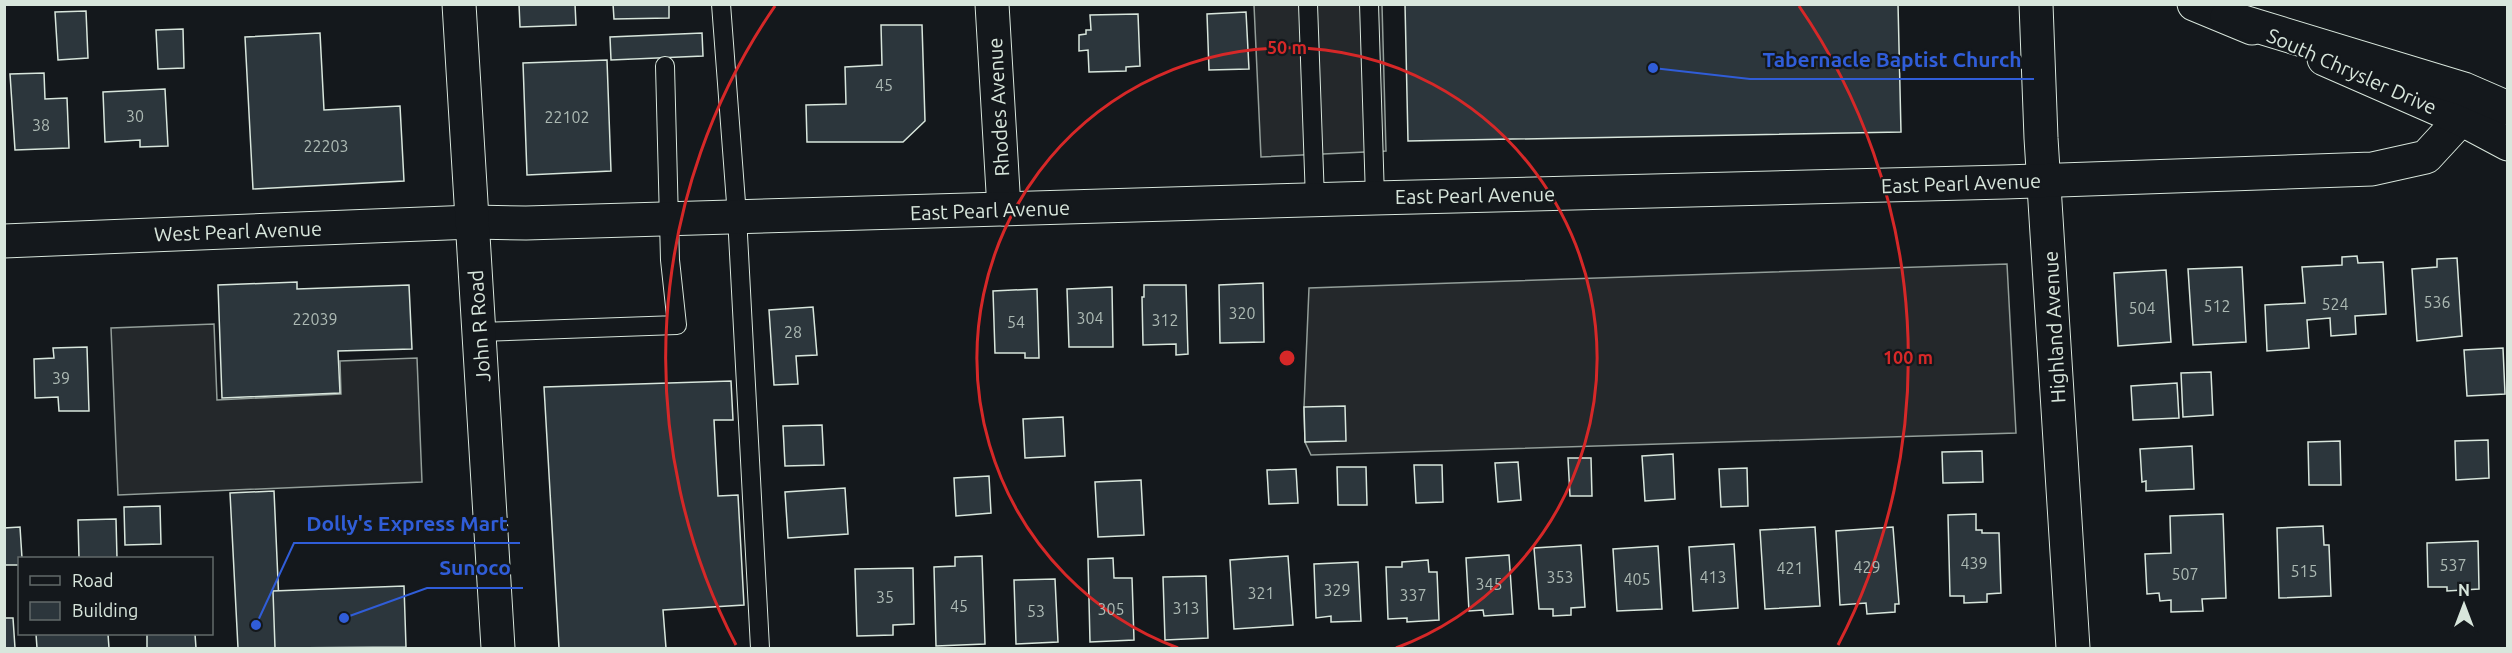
<svg xmlns="http://www.w3.org/2000/svg" width="2512" height="653" viewBox="0 0 2512 653" font-family="Ubuntu,sans-serif">
  <style>
    .parking { fill: #24282b; stroke: #939e99; stroke-width: 1.5 }
    .building { fill: #2c363c; stroke: #d8e6dc; stroke-width: 1.5 }
    .lines { fill: none; stroke-linecap: round; stroke-linejoin: round }
    .service-casing { stroke: #d8e6dc; stroke-width: 20 }
    .minor-casing { stroke: #d8e6dc; stroke-width: 35 }
    .secondary-casing { stroke: #d8e6dc; stroke-width: 35 }
    .motorway-casing { stroke: #d8e6dc; stroke-width: 35 }
    .service { stroke: #14181c; stroke-width: 18 }
    .minor { stroke: #14181c; stroke-width: 33 }
    .secondary { stroke: #14181c; stroke-width: 33 }
    .motorway { stroke: #14181c; stroke-width: 33 }
    .ring { fill: none; stroke: #d62828; stroke-width: 3 }
    .labels { text-anchor: middle; dominant-baseline: central; stroke-width: 4.5; stroke-linejoin: round; paint-order: stroke }
    .number-label { font-size: 16px; fill: #adbab4 }
    .street-label { font-size: 20px; fill: #d8e6dc; stroke: #14181c }
    .centre { fill: #d62828; stroke: #14181c; stroke-width: 3 }
    .ring-label { font-size: 18px; text-anchor: middle; font-weight: bold; fill: #d62828; stroke: #14181c; stroke-width: 4.5; stroke-linejoin: round; paint-order: stroke }
    .leader { fill: none; stroke: #305dd8; stroke-width: 2 }
    .callout-dot { fill: #305dd8; stroke: #14181c; stroke-width: 2 }
    .callout-label { font-size: 21px; text-anchor: middle; font-weight: bold; fill: #305dd8; stroke: #14181c; stroke-width: 4.5; stroke-linejoin: round; paint-order: stroke }
  </style>
  <rect width="100%" height="100%" fill="#14181c"/>
  <!-- parking -->
  <g class="parking">
    <polygon points="1254,5 1382,5 1386,151 1261,157"/>
    <polygon points="2007,264 2016,433 1311,455 1305,442 1304,407 1309,288"/>
    <polygon points="214,324 217,400 341,394 340,361 417,358 422,482 118,495 111,328"/>
  </g>
  <!-- building -->
  <g class="building">
    <polygon points="519,4 575,4 576,25 520,27"/>
    <polygon points="613,4 669,4 669,18 614,19"/>
    <polygon points="1405,4 1898,4 1901,132 1408,141"/>
    <polygon points="86,11 88,58 58,60 55,12"/>
    <polygon points="1246,12 1249,69 1209,70 1207,14"/>
    <polygon points="1138,14 1140,66 1126,67 1126,71 1089,72 1088,50 1079,51 1079,35 1086,34 1086,30 1091,30 1090,15"/>
    <polygon points="881,25 922,25 925,121 903,142 807,142 806,105 846,104 845,67 882,65"/>
    <polygon points="183,29 184,68 158,69 156,30"/>
    <polygon points="320,33 324,110 400,106 404,181 253,189 245,37"/>
    <polygon points="702,33 703,56 611,60 610,37"/>
    <polygon points="607,60 611,171 527,175 523,63"/>
    <polygon points="44,73 45,99 67,98 69,148 15,150 10,74"/>
    <polygon points="165,89 168,146 140,147 140,140 105,142 103,92"/>
    <polygon points="2357,256 2358,263 2383,262 2386,314 2355,316 2356,334 2331,336 2330,318 2307,320 2309,348 2267,351 2265,305 2305,303 2302,267 2342,265 2342,257"/>
    <polygon points="2457,258 2462,336 2417,341 2412,269 2437,267 2437,259"/>
    <polygon points="2242,267 2246,342 2193,345 2188,269"/>
    <polygon points="2166,270 2171,342 2118,346 2114,273"/>
    <polygon points="297,282 297,289 409,285 412,349 338,351 340,393 222,398 218,285"/>
    <polygon points="1263,283 1264,342 1220,343 1219,285"/>
    <polygon points="1144,285 1186,285 1188,354 1176,355 1176,344 1143,345 1142,297 1144,297"/>
    <polygon points="1112,287 1113,347 1069,347 1067,289"/>
    <polygon points="1037,289 1039,358 1025,358 1025,353 995,353 993,291"/>
    <polygon points="813,307 817,355 796,356 798,384 774,385 769,310"/>
    <polygon points="87,347 89,411 59,411 58,397 35,398 34,359 54,358 53,348"/>
    <polygon points="2503,348 2505,394 2467,396 2464,350"/>
    <polygon points="2211,372 2213,415 2183,417 2181,373"/>
    <polygon points="731,381 733,420 714,420 718,496 738,495 744,605 663,610 666,648 559,648 544,387"/>
    <polygon points="2177,383 2179,418 2133,420 2131,386"/>
    <polygon points="1345,406 1346,441 1305,442 1304,407"/>
    <polygon points="1063,417 1065,456 1025,458 1023,419"/>
    <polygon points="822,425 824,465 785,466 783,426"/>
    <polygon points="2488,440 2489,478 2456,480 2455,441"/>
    <polygon points="2340,441 2341,485 2309,485 2308,442"/>
    <polygon points="2192,446 2194,489 2146,491 2146,481 2142,482 2140,449"/>
    <polygon points="1982,451 1983,482 1943,483 1942,452"/>
    <polygon points="1673,454 1675,499 1645,501 1642,456"/>
    <polygon points="1568,458 1591,458 1592,496 1570,496"/>
    <polygon points="1518,462 1521,500 1498,502 1495,463"/>
    <polygon points="1414,465 1442,465 1443,502 1416,503"/>
    <polygon points="1337,467 1366,467 1367,505 1338,505"/>
    <polygon points="1747,468 1748,506 1721,507 1719,469"/>
    <polygon points="1296,469 1298,503 1269,504 1267,470"/>
    <polygon points="989,476 991,513 956,516 954,478"/>
    <polygon points="1141,480 1144,535 1098,537 1095,482"/>
    <polygon points="845,488 848,534 788,538 785,492"/>
    <polygon points="274,491 281,648 238,648 230,493"/>
    <polygon points="160,506 161,544 125,545 124,507"/>
    <polygon points="1976,514 1976,530 1982,530 1982,533 1999,533 2001,593 1987,594 1987,602 1964,603 1964,596 1950,596 1948,515"/>
    <polygon points="2223,514 2226,598 2202,599 2203,611 2171,612 2171,600 2160,601 2159,593 2147,594 2145,554 2171,553 2170,516"/>
    <polygon points="116,519 117,558 79,558 78,520"/>
    <polygon points="2323,526 2324,545 2329,545 2331,596 2279,598 2277,528"/>
    <polygon points="20,527 22,558 20,558 20,565 4,565 4,528"/>
    <polygon points="1815,527 1820,606 1765,609 1760,530"/>
    <polygon points="1893,527 1899,604 1895,604 1895,612 1867,614 1866,603 1840,605 1836,531"/>
    <polygon points="2478,541 2479,589 2447,591 2447,587 2428,587 2427,543"/>
    <polygon points="1734,544 1738,608 1693,611 1689,547"/>
    <polygon points="1581,545 1585,607 1571,608 1571,615 1553,616 1553,609 1539,609 1534,548"/>
    <polygon points="1658,546 1662,609 1617,611 1613,549"/>
    <polygon points="1509,555 1513,614 1484,616 1483,610 1469,611 1466,558"/>
    <polygon points="982,556 985,644 936,646 934,567 955,566 955,557"/>
    <polygon points="1288,556 1293,625 1234,629 1230,560"/>
    <polygon points="1113,558 1114,578 1132,578 1134,640 1090,642 1088,559"/>
    <polygon points="1428,560 1429,572 1437,572 1439,620 1407,622 1407,618 1388,619 1386,567 1402,567 1402,562"/>
    <polygon points="1358,562 1361,621 1331,622 1331,616 1316,618 1314,564"/>
    <polygon points="913,568 914,624 893,625 893,635 857,636 855,569"/>
    <polygon points="1206,576 1208,638 1165,640 1163,577"/>
    <polygon points="1055,579 1058,642 1016,644 1014,580"/>
    <polygon points="404,586 406,647 275,648 273,591"/>
    <polygon points="4,618 13,618 15,648 4,648"/>
    <polygon points="36,634 108,634 109,648 37,648"/>
    <polygon points="147,634 195,634 196,648 147,648"/>
  </g>
  <g class="lines">
    <defs>
      <g id="service">
        <polyline points="721,4 737,216 760,648"/>
        <polyline points="1308,4 1315,200"/>
        <polyline points="1369,4 1375,198"/>
        <polyline points="479,332 677,325 670,260 665,66"/>
      </g>
      <g id="minor">
        <polyline points="992,4 1004,209"/>
        <polyline points="2036,4 2041,138 2073,648"/>
        <polyline points="4,241 472,222 526,223 1375,198 2005,182 2372,169 2426,157 2461,119"/>
      </g>
      <g id="secondary">
        <polyline points="459,4 498,648"/>
        <polyline points="2194,4 2252,28"/>
        <polyline points="2324,59 2461,119 2508,144"/>
      </g>
      <polyline id="motorway" points="2227,17 2464,89 2508,108"/>
    </defs>
    <!-- service casing -->
    <use href="#service" class="service-casing"/>
    <!-- minor casing -->
    <use href="#minor" class="minor-casing"/>
    <!-- secondary casing -->
    <use href="#secondary" class="secondary-casing"/>
    <!-- motorway casing -->
    <use href="#motorway" class="motorway-casing"/>
    <!-- service -->
    <use href="#service" class="service"/>
    <!-- minor -->
    <use href="#minor" class="minor"/>
    <!-- secondary -->
    <use href="#secondary" class="secondary"/>
    <!-- motorway -->
    <use href="#motorway" class="motorway"/>
  </g>
  <!-- distance rings -->
  <g class="ring">
    <path d="M1178 648A310 310 0 1 1 1396 648"/>
    <path d="M736 645A621 621 0 0 1 775 6M1799 6A621 621 0 0 1 1838 645"/>
  </g>
  <g class="labels">
    <!-- number labels -->
    <g class="number-label">
      <text x="884" y="85">45</text>
      <text x="135" y="116">30</text>
      <text x="567" y="117">22102</text>
      <text x="41" y="125">38</text>
      <text x="326" y="146">22203</text>
      <text x="2437" y="302">536</text>
      <text x="2335" y="304">524</text>
      <text x="2217" y="306">512</text>
      <text x="2142" y="308">504</text>
      <text x="1242" y="313">320</text>
      <text x="1090" y="318">304</text>
      <text x="315" y="319">22039</text>
      <text x="1165" y="320">312</text>
      <text x="1016" y="322">54</text>
      <text x="793" y="332">28</text>
      <text x="61" y="378">39</text>
      <text x="1974" y="563">439</text>
      <text x="2453" y="565">537</text>
      <text x="1867" y="567">429</text>
      <text x="1790" y="568">421</text>
      <text x="2304" y="571">515</text>
      <text x="2185" y="574">507</text>
      <text x="1560" y="577">353</text>
      <text x="1713" y="577">413</text>
      <text x="1637" y="579">405</text>
      <text x="1489" y="584">345</text>
      <text x="1337" y="590">329</text>
      <text x="1261" y="593">321</text>
      <text x="1413" y="595">337</text>
      <text x="885" y="597">35</text>
      <text x="959" y="606">45</text>
      <text x="1186" y="608">313</text>
      <text x="1111" y="609">305</text>
      <text x="1036" y="611">53</text>
    </g>
    <!-- street labels -->
    <g class="street-label">
      <text transform="translate(2352 71) rotate(24)">South Chrysler Drive</text>
      <text transform="translate(998 107) rotate(-93)">Rhodes Avenue</text>
      <text transform="translate(1961 183) rotate(-2)">East Pearl Avenue</text>
      <text transform="translate(1475 195) rotate(-1)">East Pearl Avenue</text>
      <text transform="translate(990 210) rotate(-2)">East Pearl Avenue</text>
      <text transform="translate(238 231) rotate(-2)">West Pearl Avenue</text>
      <text transform="translate(479 326) rotate(-94)">John R Road</text>
      <text transform="translate(2054 327) rotate(-93)">Highland Avenue</text>
    </g>
  </g>
  <circle cx="1287" cy="358" r="9" class="centre"/>
  <g class="ring-label">
    <text x="1287" y="54">50 m</text>
    <text x="1908" y="364">100 m</text>
  </g>
  <!-- callouts -->
  <path class="leader" d="M1653 68L1750 79H2034M256 625L294 543H520M344 618L427 588H523"/>
  <g class="callout-dot">
    <circle cx="1653" cy="68" r="6"/>
    <circle cx="256" cy="625" r="6"/>
    <circle cx="344" cy="618" r="6"/>
  </g>
  <g class="callout-label">
    <text x="1892" y="67">Tabernacle Baptist Church</text>
    <text x="407" y="531">Dolly's Express Mart</text>
    <text x="475" y="575">Sunoco</text>
  </g>
  <!-- border -->
  <rect width="2512" height="653" fill="none" stroke="#d8e6dc" stroke-width="12"/>
  <!-- legend -->
  <rect x="18" y="557" width="195" height="78" fill="#14181c" stroke="#626a69" stroke-width="1.5"/>
  <rect x="30" y="576" width="30" height="9" fill="#14181c" stroke="#626a69" stroke-width="1.5"/>
  <text x="72" y="587" font-size="18" fill="#d8e6dc">Road</text>
  <rect x="30" y="602" width="30" height="18" fill="#2c363c" stroke="#626a69" stroke-width="1.5"/>
  <text x="72" y="617" font-size="18" fill="#d8e6dc">Building</text>
  <!-- north arrow -->
  <g transform="translate(2464 605)" stroke="#14181c" stroke-width="4.5" paint-order="stroke">
  <path d="M0-4.5L10 22L0 15L-10 22Z" fill="#d8e6dc"/>
  <text y="-9" font-size="16" font-weight="bold" text-anchor="middle" fill="#d8e6dc">N</text>
  </g>
</svg>
